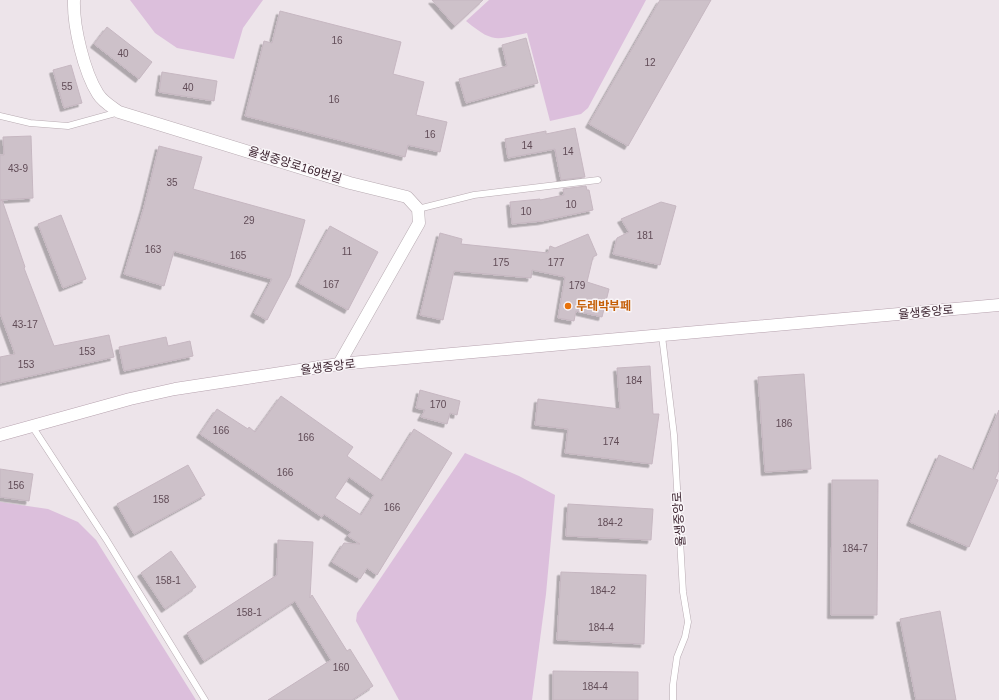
<svg xmlns="http://www.w3.org/2000/svg" width="999" height="700" viewBox="0 0 999 700" font-family="Arial,'Noto Sans KR',sans-serif">
  <style>
    .green { fill: #dcbfdc }
    .building { fill: #cdc1c9; stroke: #c6b7c1; fill-rule: evenodd; filter: url(#shadow) }
    .lines { fill: none; stroke-linecap: round; stroke-linejoin: round }
    .lane-casing { stroke: #b8abb2; stroke-width: 7 }
    .street-casing { stroke: #b8abb2; stroke-width: 13 }
    .secondary-casing { stroke: #b7a3af; stroke-width: 13 }
    .lane { stroke: #fff; stroke-width: 6 }
    .street { stroke: #fff; stroke-width: 12 }
    .secondary { stroke: #fff; stroke-width: 12 }
    .food-dot { fill: #e8710a; stroke: #f9f5f8; stroke-width: 1.5 }
    .labels { text-anchor: middle; dominant-baseline: central; stroke-width: 3; stroke-linejoin: round; paint-order: stroke }
    .number-label { font-size: 10px; fill: #614c57 }
    .street-label { font-size: 12px; fill: #3d2531; stroke: #f9f5f8 }
    .food-label { font-size: 12px; font-weight: bold; fill: #c56008; stroke: #f9f5f8; text-anchor: start }
  </style>
  <defs>
    <filter id="shadow"><feDropShadow dx="-3.5" dy="3.5" stdDeviation="0" flood-color="#0004"/></filter>
  </defs>
  <rect width="100%" height="100%" fill="#ede4ea"/>
  <!-- green -->
  <g class="green">
    <polygon points="130,0 263,0 243,28 234,59 177,48 155,33"/>
    <path d="M489,0H646L588,108L581,114L550,121L527,33C495,40 493,43 466,21Z"/>
    <polygon points="465,453 519,476 555,495 546,594 532,700 399,700 356,621 357,613"/>
    <polygon points="0,502 48,509 78,522 96,540 196,700 0,700"/>
  </g>
  <!-- building -->
  <g class="building">
    <polygon points="432,0 483,0 455,26"/>
    <polygon points="660,0 711,0 628,146 589,124"/>
    <polygon points="280,11 401,42 393,74 424,82 416,115 447,122 440,152 408,145 405,157 245,116 264,41 272,43"/>
    <polygon points="107,27 152,62 139,79 94,44"/>
    <polygon points="526,38 538,83 466,103 459,79 507,66 502,45"/>
    <polygon points="71,65 82,103 64,108 53,70"/>
    <polygon points="162,72 217,81 214,101 159,92"/>
    <polygon points="575,128 585,177 561,180 555,149 508,158 505,139 546,131 546,134"/>
    <polygon points="31,136 33,198 0,200 0,155 4,155 3,137"/>
    <polygon points="159,146 202,157 193,189 305,220 290,276 267,320 254,313 272,279 174,251 164,286 124,274 144,207"/>
    <polygon points="586,186 587,190 589,190 593,210 542,221 512,224 510,202 540,199 540,200 564,195 563,189"/>
    <polygon points="2,200 25,267 24,268 54,346 109,335 114,357 0,383 0,357 15,354 0,313 0,201"/>
    <polygon points="661,202 676,206 660,265 613,254 617,238 629,232 621,219"/>
    <polygon points="61,215 86,279 63,288 38,224"/>
    <polygon points="330,226 378,252 348,310 299,283"/>
    <polygon points="440,233 462,239 461,244 548,253 550,246 555,248 588,234 597,255 593,257 587,282 609,289 602,317 576,311 574,321 558,318 565,277 532,270 531,278 454,271 443,320 420,315"/>
    <polygon points="166,337 168,346 190,341 193,356 124,371 119,347"/>
    <polygon points="650,366 653,414 659,414 652,464 565,453 568,429 535,425 538,399 620,409 617,368"/>
    <polygon points="804,374 811,469 765,472 758,377"/>
    <polygon points="420,390 460,401 457,415 450,413 447,424 421,417 425,410 416,408"/>
    <path d="M281,396L353,447L347,456L382,481L414,429L452,453L377,575L367,568L360,579L332,562L344,543L360,544L348,536L351,532L324,514L322,517L200,434L217,409L248,429L249,427L255,432ZM349,477L374,495L361,515L335,498Z"/>
    <polygon points="999,410 999,470 995,479 998,480 969,547 910,522 939,455 974,470"/>
    <polygon points="188,465 205,495 134,534 117,504"/>
    <polygon points="0,469 33,474 29,501 0,497"/>
    <polygon points="832,480 878,480 877,615 831,615"/>
    <polygon points="568,504 653,509 651,540 566,536"/>
    <polygon points="278,540 313,542 310,598 312,595 347,651 350,649 373,686 352,700 268,700 331,660 295,601 204,661 187,633 277,575"/>
    <polygon points="171,551 196,587 165,609 141,573"/>
    <polygon points="561,572 646,575 644,644 557,640"/>
    <polygon points="940,611 956,700 916,700 900,619"/>
    <polygon points="553,671 638,672 638,700 553,700"/>
  </g>
  <g class="lines">
    <defs>
      <g id="lane">
        <polyline points="0,116 30,123 68,126 119,112"/>
        <polyline points="418,209 474,195 598,180"/>
        <polyline points="662,336 674,435 683,592 688,622 685,637 677,657 673,685 673,700"/>
        <polyline points="32,426 106,539 205,700"/>
      </g>
      <path id="street" d="M74,0C73,26 84,72 98,94C103,102 112,107 119,112L350,183L407,197L418,209L419,223L339,364"/>
      <polyline id="secondary" points="0,435 130,399 175,389 339,364 999,305"/>
    </defs>
    <!-- lane casing -->
    <use href="#lane" class="lane-casing"/>
    <!-- street casing -->
    <use href="#street" class="street-casing"/>
    <!-- secondary casing -->
    <use href="#secondary" class="secondary-casing"/>
    <!-- lane -->
    <use href="#lane" class="lane"/>
    <!-- street -->
    <use href="#street" class="street"/>
    <!-- secondary -->
    <use href="#secondary" class="secondary"/>
  </g>
  <!-- markers -->
  <circle class="food-dot" cx="568" cy="306" r="4"/>
  <g class="labels">
    <!-- number labels -->
    <g class="number-label">
      <text x="337" y="40">16</text>
      <text x="123" y="53">40</text>
      <text x="650" y="62">12</text>
      <text x="67" y="86">55</text>
      <text x="188" y="87">40</text>
      <text x="334" y="99">16</text>
      <text x="430" y="134">16</text>
      <text x="527" y="145">14</text>
      <text x="568" y="151">14</text>
      <text x="18" y="168">43-9</text>
      <text x="172" y="182">35</text>
      <text x="571" y="204">10</text>
      <text x="526" y="211">10</text>
      <text x="249" y="220">29</text>
      <text x="645" y="235">181</text>
      <text x="153" y="249">163</text>
      <text x="347" y="251">11</text>
      <text x="238" y="255">165</text>
      <text x="501" y="262">175</text>
      <text x="556" y="262">177</text>
      <text x="331" y="284">167</text>
      <text x="577" y="285">179</text>
      <text x="25" y="324">43-17</text>
      <text x="87" y="351">153</text>
      <text x="26" y="364">153</text>
      <text x="634" y="380">184</text>
      <text x="438" y="404">170</text>
      <text x="784" y="423">186</text>
      <text x="221" y="430">166</text>
      <text x="306" y="437">166</text>
      <text x="611" y="441">174</text>
      <text x="285" y="472">166</text>
      <text x="16" y="485">156</text>
      <text x="161" y="499">158</text>
      <text x="392" y="507">166</text>
      <text x="610" y="522">184-2</text>
      <text x="855" y="548">184-7</text>
      <text x="168" y="580">158-1</text>
      <text x="603" y="590">184-2</text>
      <text x="249" y="612">158-1</text>
      <text x="601" y="627">184-4</text>
      <text x="341" y="667">160</text>
      <text x="595" y="686">184-4</text>
    </g>
    <!-- street labels -->
    <g class="street-label">
      <text transform="translate(295 165) rotate(17)">율생중앙로169번길</text>
      <text transform="translate(926 312) rotate(-5)">율생중앙로</text>
      <text transform="translate(328 367) rotate(-7)">율생중앙로</text>
      <text transform="translate(679 519) rotate(-94)">율생중앙로</text>
    </g>
    <!-- food labels -->
    <g class="food-label">
      <text x="576" y="306">두레박부페</text>
    </g>
  </g>
</svg>
